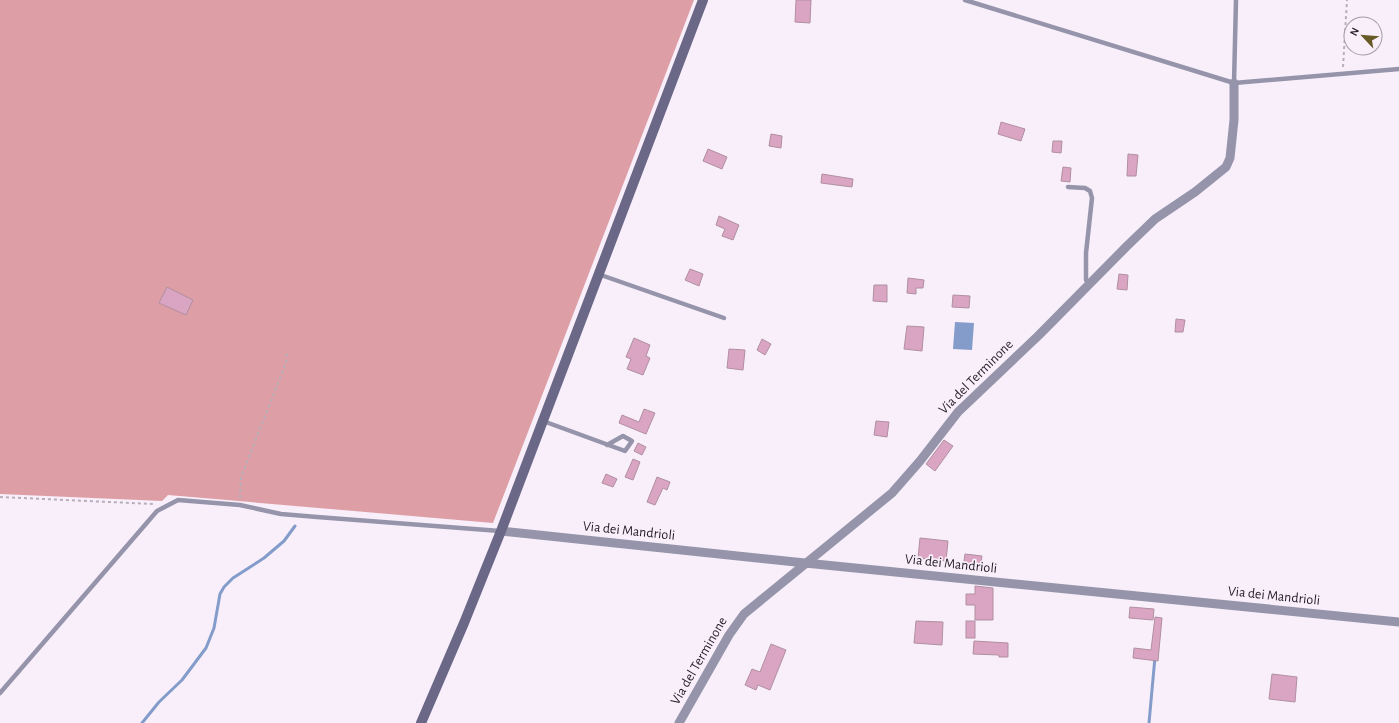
<svg xmlns="http://www.w3.org/2000/svg" width="1399" height="723" viewBox="0 0 1399 723" font-family="'Alegreya Sans',sans-serif">
  <style>
    .forest { fill: #dd9fa5 }
    .water { fill: #839cca }
    .lines { fill: none; stroke-linecap: round; stroke-linejoin: round }
    .stream { stroke: #839cca; stroke-width: 3 }
    .building { fill: #daa5c2; stroke: #b18fa1 }
    .path { stroke: #b7aeba; stroke-width: 2; stroke-dasharray: 3 3; stroke-linecap: butt }
    .service { stroke: #9694aa; stroke-width: 4.5 }
    .minor { stroke: #9694aa; stroke-width: 9 }
    .secondary { stroke: #6a6787; stroke-width: 10 }
    .labels { text-anchor: middle; dominant-baseline: central; stroke-width: 3.5; stroke-linejoin: round; paint-order: stroke }
    .street-label { font-size: 14px; fill: #251d28; stroke: #f8effb }
  </style>
  <rect width="100%" height="100%" fill="#f8effb"/>
  <!-- forest -->
  <polygon class="forest" points="0,0 694,0 493,523 168,495 162,501 0,494"/>
  <!-- water -->
  <polygon class="water" points="955,322 974,323 972,350 953,349"/>
  <g class="lines">
    <!-- stream -->
    <g class="stream">
      <polyline points="142,723 159,702 182,680 206,648 214,628 220,594 224,587 233,578 264,558 284,541 295,526"/>
      <polyline points="1149,723 1155,657"/>
    </g>
  </g>
  <!-- building -->
  <g class="building">
    <polygon points="796,0 811,0 810,23 795,22"/>
    <polygon points="1001,122 1025,129 1021,141 998,134"/>
    <polygon points="771,134 782,136 781,148 769,146"/>
    <polygon points="1053,141 1062,141 1061,153 1052,152"/>
    <polygon points="708,149 727,157 722,169 703,161"/>
    <polygon points="1128,154 1138,155 1136,176 1127,176"/>
    <polygon points="1063,167 1071,168 1070,182 1061,181"/>
    <polygon points="822,174 853,179 852,187 821,183"/>
    <polygon points="719,216 739,225 733,240 722,236 725,229 716,225"/>
    <polygon points="690,269 703,274 699,286 685,280"/>
    <polygon points="1119,274 1128,275 1127,290 1117,289"/>
    <polygon points="908,278 924,280 923,288 916,288 916,294 907,293"/>
    <polygon points="874,285 887,285 887,302 873,301"/>
    <polygon points="167,287 193,300 186,315 159,303"/>
    <polygon points="953,295 970,296 969,308 952,307"/>
    <polygon points="1176,319 1185,320 1183,332 1175,332"/>
    <polygon points="907,326 924,327 922,351 904,349"/>
    <polygon points="634,338 650,345 646,356 650,358 643,375 627,369 631,359 626,357"/>
    <polygon points="762,339 771,344 765,355 757,350"/>
    <polygon points="729,349 745,350 743,370 727,368"/>
    <polygon points="644,409 655,413 646,434 619,423 622,415 639,422"/>
    <polygon points="876,421 889,422 887,437 874,435"/>
    <polygon points="944,440 953,446 935,471 926,464"/>
    <polygon points="638,443 646,447 642,455 634,451"/>
    <polygon points="633,459 640,462 633,480 625,477"/>
    <polygon points="606,474 617,479 613,487 602,483"/>
    <polygon points="657,477 670,482 667,490 663,488 655,505 647,502"/>
    <polygon points="920,538 948,541 946,561 918,558"/>
    <polygon points="965,554 982,556 980,570 963,568"/>
    <polygon points="975,586 993,588 993,620 975,620 975,605 966,605 966,594 975,594"/>
    <polygon points="1130,607 1154,609 1153,620 1129,618"/>
    <polygon points="1155,617 1162,618 1158,661 1133,658 1134,648 1151,650"/>
    <polygon points="916,621 943,622 942,645 914,643"/>
    <rect x="966" y="621" width="9" height="17"/>
    <polygon points="974,641 1008,643 1008,657 999,657 999,655 973,654"/>
    <polygon points="771,644 786,650 770,690 758,685 756,690 745,685 752,669 760,672"/>
    <polygon points="1272,674 1297,677 1295,702 1269,699"/>
  </g>
  <g class="lines">
    <!-- path -->
    <g class="path">
      <polyline points="1343,67 1347,0"/>
      <polyline points="0,497 153,504"/>
      <polyline points="240,498 241,477 286,363 287,352"/>
    </g>
    <!-- service -->
    <g class="service">
      <polyline points="965,0 1234,83 1399,69"/>
      <polyline points="1234,83 1236,0"/>
      <polyline points="1068,187 1085,188 1090,191 1092,198 1086,253 1086,280"/>
      <polyline points="598,274 724,318"/>
      <polyline points="543,421 625,451 632,441 623,436 607,445"/>
      <polyline points="0,693 157,511 178,500 240,505 281,514 317,517 500,531"/>
    </g>
    <!-- minor -->
    <g class="minor">
      <polyline points="501,531 805,563 1399,622"/>
      <polyline points="679,723 729,635 744,614 892,493 920,461 958,412 1039,335 1127,246 1155,219 1195,192 1226,167 1230,158 1234,120 1234,83"/>
    </g>
    <!-- secondary -->
    <polyline class="secondary" points="421,723 464,623 501,531 703,0"/>
  </g>
  <g class="labels">
    <!-- street labels -->
    <g class="street-label">
      <text transform="translate(976 377) rotate(-45)">Via del Terminone</text>
      <text transform="translate(629 531) rotate(6)">Via dei Mandrioli</text>
      <text transform="translate(951 564) rotate(6)">Via dei Mandrioli</text>
      <text transform="translate(1274 596) rotate(6)">Via dei Mandrioli</text>
      <text transform="translate(699 661) rotate(-60)">Via del Terminone</text>
    </g>
  </g>
  <!-- north arrow -->
  <g transform="translate(1363 36) rotate(296)"><circle r="19" fill="#f8effb" stroke="#a49ba7"/>
  <path d="M0-3L7 15L0 10L-7 15Z" fill="#675a27"/>
  <text y="-6" font-size="11" font-weight="bold" text-anchor="middle" fill="#251d28">N</text>
  </g>
</svg>
